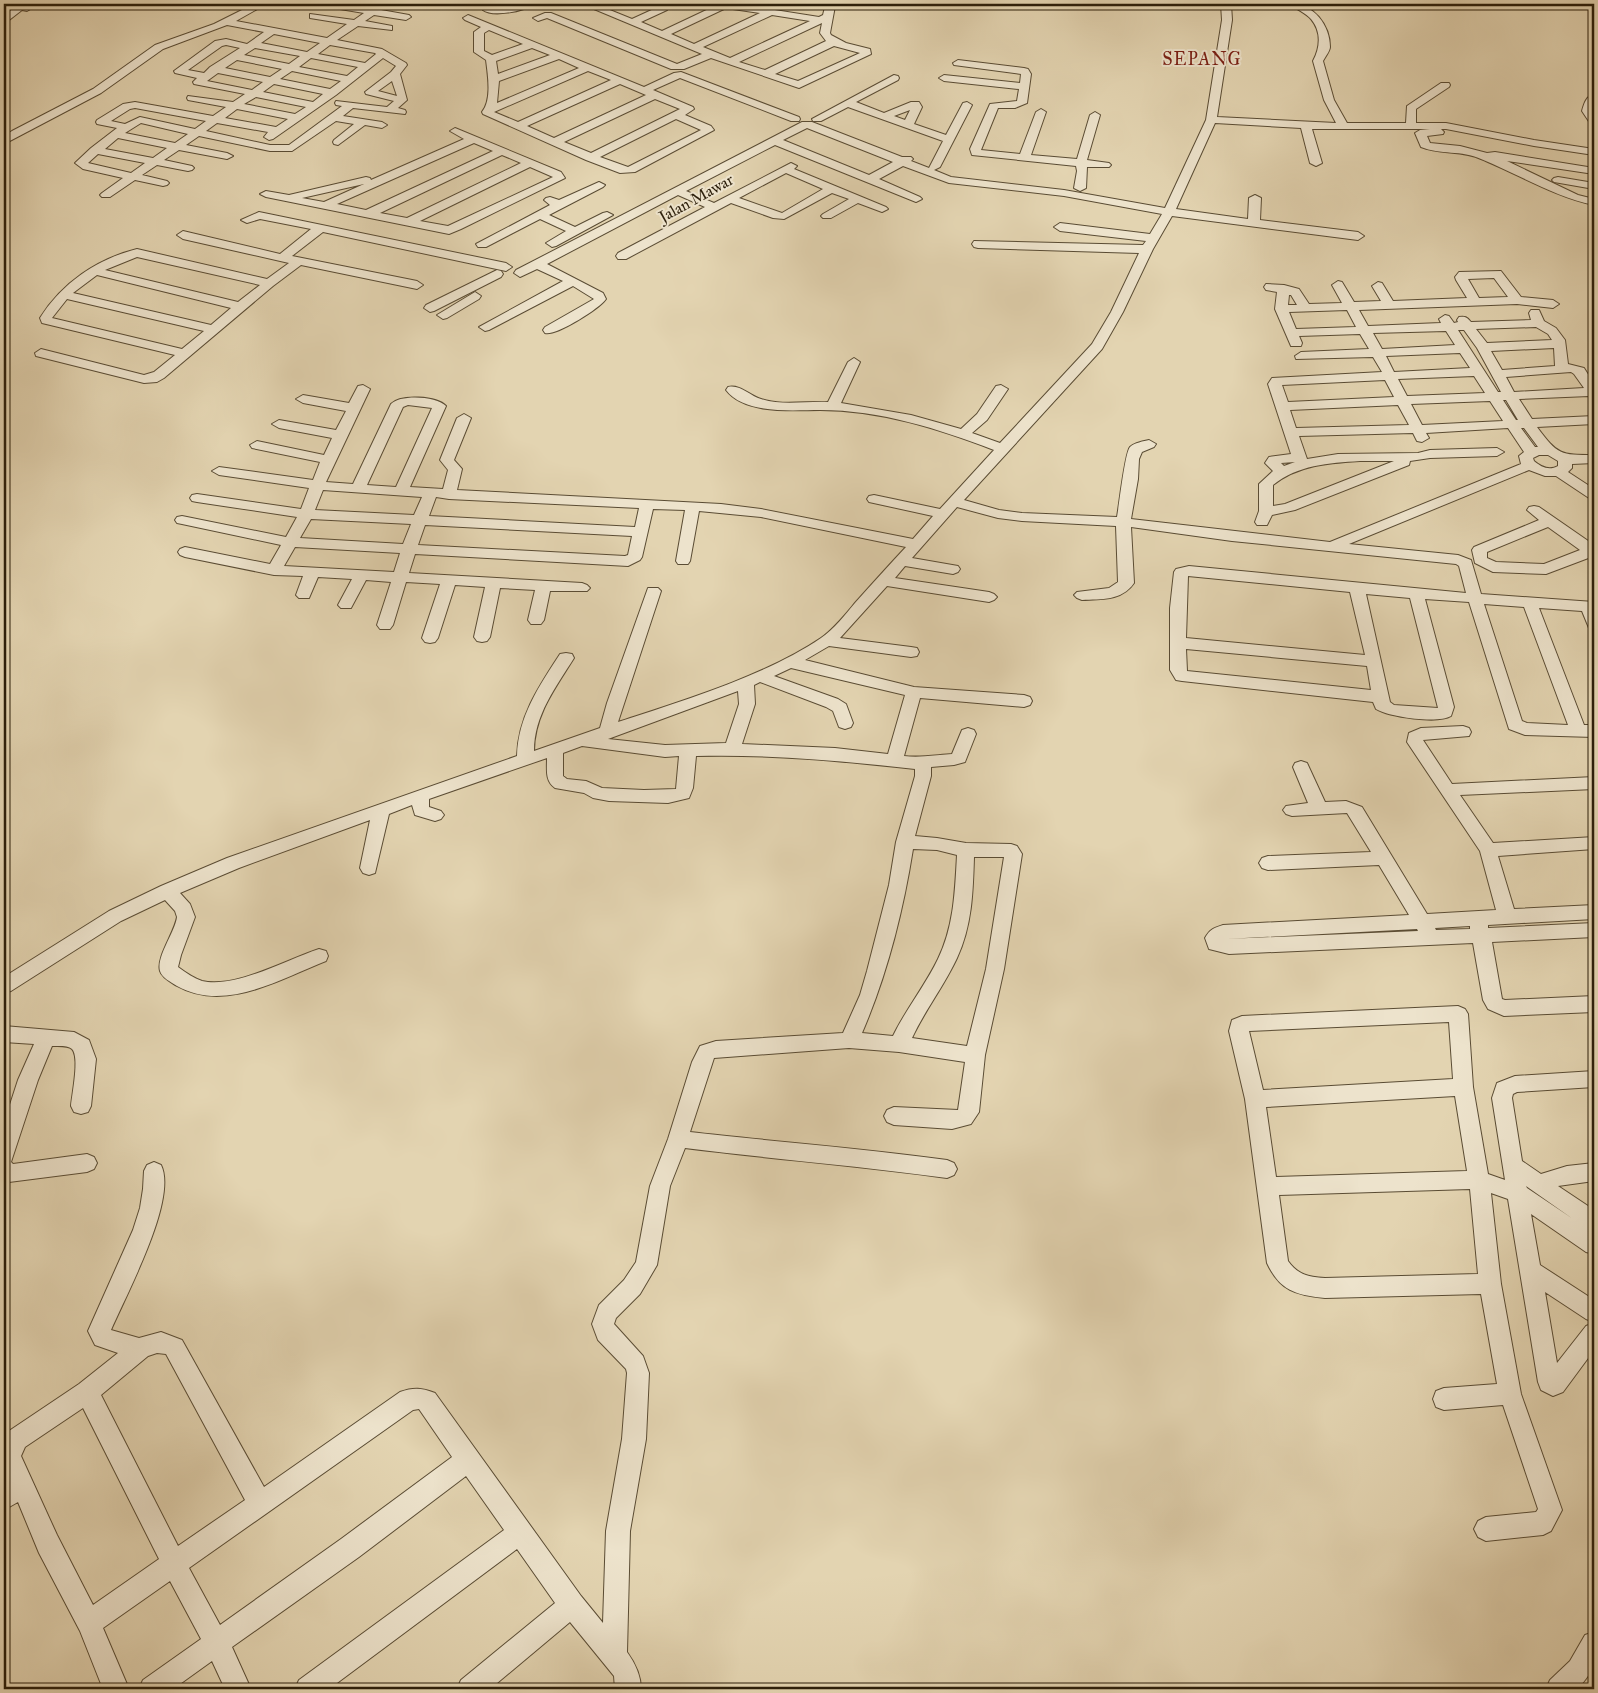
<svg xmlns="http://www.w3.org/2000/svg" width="1598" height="1693" viewBox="0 0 1598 1693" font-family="'IM FELL Great Primer',serif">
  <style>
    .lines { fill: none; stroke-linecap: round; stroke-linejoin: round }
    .minor-casing { stroke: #5a4c34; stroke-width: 2 }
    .minor { fill: #ede3cc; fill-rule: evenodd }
    .labels { text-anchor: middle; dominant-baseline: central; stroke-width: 4; stroke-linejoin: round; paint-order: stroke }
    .far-street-label { font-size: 16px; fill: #2c1f0b; stroke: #ede3cc }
    .far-quarter-label { font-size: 18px; letter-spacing: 1px; fill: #7a1f14; stroke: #ede3cc }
  </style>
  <rect width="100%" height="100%" fill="#e3d4b1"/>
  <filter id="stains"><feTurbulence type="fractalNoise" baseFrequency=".004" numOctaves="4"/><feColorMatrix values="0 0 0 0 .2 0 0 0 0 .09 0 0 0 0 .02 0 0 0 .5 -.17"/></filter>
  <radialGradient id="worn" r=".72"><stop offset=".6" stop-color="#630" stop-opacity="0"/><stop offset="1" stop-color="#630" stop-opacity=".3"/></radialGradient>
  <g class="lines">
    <defs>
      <g id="minor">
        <polygon points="4,4 27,5 32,8 27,11 22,10 4,24 4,16 11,10 4,9"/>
        <path d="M254,4H266L236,21L327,38L347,24L310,18V14L354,20L364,13L328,7L323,4H344L371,8L377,4H388L381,10L409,15L411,17L406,20L374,15L365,21L392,26V30L358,26L337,40L382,49L406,63L407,65L400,74L407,100L398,108L405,110L406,112L405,114L353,108L343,116L382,122L387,125L382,128L365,125L338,145L334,144L333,142L334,140L354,124L336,121L292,151H270L199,136L186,145L227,153L233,156L227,159L179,150L164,160L192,166L194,168L192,170L188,171L157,165L142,175L167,181L169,183L167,185L163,186L135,180L110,197H102L100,195L102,193L123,178L83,169L75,163L91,148L117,128L97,124L96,122L97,120L123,104L135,102L213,116L226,107L188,100L187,98L188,96L233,102L245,94L194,84L193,82L197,78L175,73L174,71L215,41L226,39L247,44L264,32L227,25L163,49L101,93L4,144V136L12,131L93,89L155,45L214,24ZM274,34L320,43L307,52L261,43ZM226,45L240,48L210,67L204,73L188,70L222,46ZM330,45L375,53L376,54L365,63L318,54ZM255,48L300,56L289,64L244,55ZM311,58L358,67L347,76L299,67ZM383,58L396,66L391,72L365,92L366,94L394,101L387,107L336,101L335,103L336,105L342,106L289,145H270L206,131L217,123L268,132L264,137L269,140L273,139L336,95ZM237,60L282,69L270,77L225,68ZM292,71L341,81L330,89L280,79ZM218,73L263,82L252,90L207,81ZM392,81L397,96L378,91ZM274,84L323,94L313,102L263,92ZM256,97L306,107L295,114L244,104ZM135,108L206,121L195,129L140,117L125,124L111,121L130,109ZM237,109L288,119L276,127L225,118ZM141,123L188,134L175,143L125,133ZM118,138L167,148L153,158L105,149ZM98,154L145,163L131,173L88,163Z"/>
        <path d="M409,4H433L435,6C429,11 415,9 409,4Z"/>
        <path d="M488,4H498L496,7L533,4C524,12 492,17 483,10Z"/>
        <path d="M582,4H595L632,19L656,8L648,4L667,6V10L641,22L662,31L715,6L714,4H736L819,17L823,15L825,7L823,4H833L835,6L830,33L831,35L846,43L870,49L871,54L799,88L711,58L684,69H671L547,18L538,21L533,18L545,13H551L677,64L702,54ZM726,8L760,13L694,44L671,34ZM772,15L810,21L730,58L703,47ZM822,23L820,33L826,41L765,70L739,62ZM834,46L860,53L798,81L775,74Z"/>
        <path d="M1221,4H1231L1232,20L1217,117L1336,123L1324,100L1313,61C1320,48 1322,32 1311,19C1306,13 1297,10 1291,4C1313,3 1330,25 1330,47C1330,51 1325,57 1323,61L1334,100L1347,123H1406L1407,106L1441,83H1449L1450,85L1449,87L1416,109V123H1446L1534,140L1594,149V155L1534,146L1446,129H1441L1444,132L1443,134L1427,136L1430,143L1460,146L1487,153L1495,152L1594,168V174L1507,161L1578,195L1594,199V205C1555,197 1518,174 1481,159C1462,150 1440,155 1421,147L1415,133L1420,130L1430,129H1312L1322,163L1316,166L1310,163L1301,128L1215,123L1176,209L1248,219L1249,198L1255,195L1261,198L1260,220L1358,232L1364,236L1358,240L1172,216L1153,249L1123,312L1102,349L964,500L999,510L1022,513L1117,517C1119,506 1125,452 1130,447C1134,443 1144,441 1149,440L1156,444L1154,447L1142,452L1139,459L1138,479L1131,519L1330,542L1521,464L1519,456L1524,452L1508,428L1426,433L1429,438L1422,442L1417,441L1413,433L1299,436L1307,459L1338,454L1418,453L1430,450L1497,448L1504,452L1497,456L1430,458L1410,461L1409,465L1295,510L1272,515L1267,525H1257L1255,522L1259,511V484L1273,471L1265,463L1269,457L1291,454L1268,384L1272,378L1382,372L1373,357L1296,359L1295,356L1301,352L1369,349L1360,334L1299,336L1302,343L1301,346H1291L1275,309L1277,292L1266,290L1264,287L1266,284L1284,285L1299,289L1309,304L1342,303L1332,285L1338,281L1342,282L1354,302L1381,301L1372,286L1378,282L1382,283L1393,301L1467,298L1456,280L1455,277L1459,272L1501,271L1521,297L1553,300L1559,304L1553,308L1517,304L1359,310L1368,326L1441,323L1439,319L1445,315L1449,316L1454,323L1458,322L1457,320L1459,317C1465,316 1467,317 1471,322L1531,320L1529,313L1531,310H1539L1544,321L1556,328L1565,340L1568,364L1584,368L1594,384V398L1589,396L1519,399L1532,419L1594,416V424L1537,427C1558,455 1560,455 1594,455V463L1572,464V468L1568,472L1594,489V499L1589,498L1556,476H1545L1529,470L1349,544L1458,555L1471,560L1481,594L1594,602V629L1589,628L1582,611L1539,608L1584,725H1594V737L1525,735L1509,729L1469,602L1425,599L1454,707L1451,716C1438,724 1389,717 1376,709L1373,702L1182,681L1176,680L1170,670V608L1174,572L1176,569L1189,566L1466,593L1459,566L1456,564L1232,541L1131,527L1134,583C1122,601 1101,599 1082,600L1077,598L1074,595L1077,592L1109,588L1118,582L1116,526L1022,521L998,518L957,507L912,558L958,566L960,569L958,572L953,574L905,566L895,578L989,592L994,594L997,597L994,600L989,602L887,586L840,638L911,647L917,648L919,652L917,656L911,657L829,646L805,660L914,687L1024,695L1030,697L1032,701L1030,705L1024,707L920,698L904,756C920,758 936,755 952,754L962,730L968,728L974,730L976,734L965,762L954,765L931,767V776L915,836L937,838L966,843L1011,844L1017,846L1022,854L1004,969L985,1055L979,1112L971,1124L952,1129L894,1125L887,1122L884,1116L887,1110L894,1107L958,1110L965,1062L899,1052L849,1048L714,1058L690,1132C776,1142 862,1148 947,1160L954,1163L957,1169L954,1175L947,1178C860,1166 772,1159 685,1148L670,1186L657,1265L640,1294L616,1318L614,1324L643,1356L649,1373L646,1439L630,1531L627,1652C635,1663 641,1676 641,1689H615L614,1676L570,1622L490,1689H457L461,1680L555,1603L517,1549L329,1689H295L299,1680L504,1530L466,1476L359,1557L232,1647L251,1689H225L212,1661L173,1689H139L143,1680L201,1639L170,1581L103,1628L129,1689H103L80,1631L39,1553L18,1502L4,1510V1484L8,1481C1,1468 0,1442 9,1431L79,1384L118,1353L95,1345L88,1331L133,1230L140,1208L143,1189L144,1171L147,1165L154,1162L161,1165C178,1199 126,1295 111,1330L139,1338L161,1332L182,1340L264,1487L400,1392C414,1387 422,1388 435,1393L581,1596L603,1623L606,1531L622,1439L627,1373L626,1369L598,1340L592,1324L599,1305L624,1280L636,1262L650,1186L668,1139L692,1062L700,1046L716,1041L843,1033L860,995L867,971L889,885L896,842L915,776V769C842,761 769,754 696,756L693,788L689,798L668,803L609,801L593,798L584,793L555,788C545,781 547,770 547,758L429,799V807L441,811L444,815L441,819L435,821L415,815L412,805L389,814L375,873L369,875L363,873L360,868L370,820L239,868L180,893L190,904L195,917L181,955L178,967C186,973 194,978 202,981C235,989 288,959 319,949L326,951L328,956L326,961C280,979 225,1013 177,986C171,982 162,978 160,971C156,957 175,932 177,917L175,911L165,900L121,921L11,991L4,993V977L109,911L161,886L227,858L517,756C518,717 539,686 560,654L566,653L572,654L574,658C556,687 534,715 534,751L600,728L607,703L648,588H658L661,591L618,722C682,701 765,676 821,638C834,629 845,615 855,603C872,584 889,565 906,547L761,517L699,511L690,561L688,564H678L676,561L685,510L653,509L642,557L640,560L628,566L415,554L409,573L582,583L587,585L590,588L587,591H550L544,620L541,624H531L528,620L535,590L500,588L490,637L487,641L482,642L477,641L474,637L485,587L455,585L438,638L435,642L430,643L425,642L422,638L440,584L406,582L393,625L390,629H380L377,625L391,582L366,580L351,608H341L338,605L352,579L318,577L309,598H299L296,595L303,576L274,575L185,557L180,555L178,552L180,549L185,547L270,564L281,545L182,524L177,523L175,520L177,517L182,516L286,537L297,517L197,502L192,501L190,498L192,495L197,494L301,509L309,488L219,475L212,471L219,467L313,480L320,462L252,448L250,445L257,441L324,455L332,438L279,428L272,424L279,420L336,430L346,411L303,403L296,399L303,395L349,403L358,386L363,385L370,389L326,482L353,484L391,404C400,394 437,396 446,406L410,487L443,489L448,470L440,460L457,418L464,414L471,418L454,460L462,469L457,490L721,504L761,509L913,539L933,516L869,502L867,499L869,496L874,495L940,509L994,450C939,429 880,410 820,410C793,410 745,415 726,390L728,387C740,384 750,396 761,399C782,406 806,401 828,402L848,362L854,358L860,362L841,403L911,415L961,429L977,414L996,386L1001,385L1008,389L987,420L972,433L1000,443L1092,344L1111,312L1139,253L978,248L974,247L972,244L974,241L1143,245L1146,241L1060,231L1054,227L1060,223L1150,234L1162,214L1064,196L949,183L903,166L879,179L920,197L922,199L916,202L775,145L686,191L714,203L791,163L797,166L794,169L886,207L888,209L882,212L858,203L831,218H823L821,216L823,214L849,199L832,193L784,219L773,218L731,203L626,259H618L616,256L618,253L705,207L678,195L547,264L603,293L606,299C599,309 556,336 545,333L543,330L545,327L594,299L573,286L489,330L485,331L479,327L563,281L537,269L520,277L514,273L516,270L802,122H812L902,157H911L913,159L911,161L929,168L943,141L848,107L821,121H813L812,119L894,75L898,76L899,78L898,80L856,102L884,113L911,102H919L922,107L914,124L946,135L963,103L967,102L972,105L940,167L934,170L951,177L1064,190L1165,208L1206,120L1222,20ZM910,110L905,120L894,116ZM807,128L893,162L869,175L783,140ZM786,173L823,189L782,213L739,198ZM1494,278L1508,297L1479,298L1468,279ZM1289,295H1291L1297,305H1288ZM1347,310L1356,327L1296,329L1289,312ZM1536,327L1548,334L1552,340L1487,343L1476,329ZM1458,330H1464L1477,348L1501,392H1498ZM1446,331L1455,345L1382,349L1373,333ZM1554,348L1555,366L1502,370L1491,351ZM1460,353L1470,368L1394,372L1386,356ZM1571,372L1574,374L1584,388L1514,392L1506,377ZM1474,376L1485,393L1407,396L1398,379ZM1385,380L1394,397L1288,402L1282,385ZM1503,400H1506L1518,420H1516ZM1490,401L1503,421L1422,425L1411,404ZM408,405L432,408L396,487L367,485L403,407ZM1398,405L1409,425L1296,428L1290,410ZM1521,428H1524L1538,447H1535ZM1539,455H1548L1558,461V466C1549,471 1541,467 1534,461L1533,458ZM1360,461H1394L1285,504L1273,506V485C1298,465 1328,463 1360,461ZM1295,462L1284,466L1281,463ZM323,490L422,497L414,515L315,510ZM436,497L449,499L639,508L635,527L429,516ZM311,519L411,524L403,544L300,538ZM425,525L632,536L628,555L625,556L418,545ZM295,547L400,553L394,572L284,566ZM1188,576L1350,592L1365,655L1186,638ZM1366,594L1410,598L1438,708L1394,705L1390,702ZM1484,604L1524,607L1568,725L1527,723L1522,721ZM1186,649L1367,666L1371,690L1187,671ZM791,668L905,695L888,754L835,748L742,744L755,704L754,685L760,682L826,707L833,711L839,727L845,729L851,727L853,723L846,704L838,699L774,676ZM738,691L739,704L726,743L665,745L608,739ZM582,746L665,757L679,756L676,789L644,790L602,788L586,781L567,779L563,776V753ZM913,849L937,850L957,855C955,891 954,926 938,959C925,986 906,1009 893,1036L862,1033C887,975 903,912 913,849ZM974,857H1004L986,969L967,1046L912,1038C925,1010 944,986 957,958C972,926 973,892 974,857ZM157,1353L166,1354L245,1500L178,1546L101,1395L148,1356ZM83,1408L159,1559L93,1605L57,1535L21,1456L25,1447ZM419,1409L452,1457L341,1539L220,1625L189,1568L413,1410Z"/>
        <path d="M468,15L644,87L674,73L681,72L799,117L800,119L799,121H791L680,78L653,90L693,107L694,109L685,115L711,126L714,130L635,172L620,173L586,160L483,114L482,112C492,100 488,76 486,60L474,52V32L481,27L465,20L463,18ZM489,30L523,44L492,55L484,51V33ZM532,48L550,55L498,74L496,61ZM559,59L579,68L497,103L499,81ZM588,71L611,80L518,122L494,112ZM620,84L646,95L554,138L527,126ZM655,99L680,109L591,153L564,142ZM676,119L701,130L628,167L600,157Z"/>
        <polygon points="958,60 1024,68 1028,69 1031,74 1027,103 1015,108 998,108 981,150 1020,154 1036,112 1041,109 1046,112 1031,155 1077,159 1090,115 1095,112 1100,115 1087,160 1109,163 1111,165 1109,167 1087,167 1086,188 1080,191 1074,188 1077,171 1076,166 972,155 970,149 990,104 1017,101 1019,89 944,81 939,78 944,75 1020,83 1021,74 954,65 953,63"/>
        <path d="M1594,94L1592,111L1594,114V124L1590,123L1582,111C1584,104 1586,96 1594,94Z"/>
        <path d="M455,128L561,172L565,178L461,229L449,234L266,197L260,194L266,191L289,195L366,177L370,178L371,180L464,139L450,131ZM474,143L493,151L366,210L337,204ZM502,155L521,163L407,218L380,213ZM530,167L553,177L448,226L420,221ZM364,184L324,202L302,198Z"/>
        <polygon points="1558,177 1594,183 1594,189 1554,182 1552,180 1554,178"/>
        <polygon points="599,182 605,185 603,187 549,215 575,227 603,213 607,212 613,215 556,246 552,247 546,243 566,231 540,219 486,247 478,247 476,244 550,205 544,200 546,198 550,197 559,200"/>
        <path d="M259,212L506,263L512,267L506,271L323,232L292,256L417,281L423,285L417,289L301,265L273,286L164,378L157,382L144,383L36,356L35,353L41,349L144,375L154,372L175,355L42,323L40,318C62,283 97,259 137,249L267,279L289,263L183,239L177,235L183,231L280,254L311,229L260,219L247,223L241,220ZM137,257L260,285L238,302L105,270ZM97,275L231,308L211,325L73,293ZM67,299L204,331L182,349L52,318Z"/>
        <polygon points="497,270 501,271 503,274 501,277 434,311 430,312 424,308 426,305"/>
        <polygon points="475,292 481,296 479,299 447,318 443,319 437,315"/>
        <path d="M1534,506L1539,507L1594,545V558L1591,557L1546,574L1493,572L1475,563L1472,550L1474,547L1539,520L1527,510L1529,507ZM1548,527L1580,550L1544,564L1496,562L1487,558V552Z"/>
        <path d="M1463,726L1469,728L1471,732L1469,736L1423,740L1452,784L1594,777V789L1460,795L1493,843L1594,837V849L1498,856L1514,909L1594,905V919L1488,925V928L1594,923V937L1492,942L1502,999L1505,1000L1594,996V1012L1504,1016L1488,1009L1483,1000L1473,943L1229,954L1209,949L1205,938C1210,929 1214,928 1223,925L1409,915L1379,865L1268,870L1262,868L1259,863L1262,858L1268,856L1371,852L1347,813L1292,816L1286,814L1283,810L1286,806L1308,803L1293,767L1295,763L1301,761L1307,763L1325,802L1346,801L1362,807L1427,914L1496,910L1480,851L1407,742L1409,733L1421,728ZM1470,926V929L1436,930L1435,928ZM1417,929L1418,931L1226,939Z"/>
        <path d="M1458,1006L1465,1009L1468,1014L1473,1087L1488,1174L1505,1180L1492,1098L1497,1083L1515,1076L1594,1071V1087L1517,1092L1513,1094L1512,1098L1522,1161L1541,1174L1567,1166L1594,1163V1181L1558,1186L1594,1210V1231L1588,1229L1594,1233V1254L1586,1252L1531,1214L1540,1265L1594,1300V1322L1586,1319L1545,1292L1557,1363L1586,1326L1594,1323V1350L1563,1392L1553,1396L1541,1390L1538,1382L1508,1199L1491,1193L1501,1284L1521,1394L1562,1510L1551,1531L1543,1535L1486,1541L1478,1537L1474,1529L1478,1521L1486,1517L1536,1512L1538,1509L1503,1405L1444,1410L1436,1407L1433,1399L1436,1391L1444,1388L1497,1384L1481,1294L1325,1298C1296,1295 1280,1291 1267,1263L1245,1099L1229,1031L1232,1020L1242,1016ZM1449,1022L1453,1079L1263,1090L1249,1031ZM1455,1096L1467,1171L1276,1177L1266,1107ZM1526,1186L1573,1219L1527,1188ZM1470,1189L1478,1274L1325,1278C1309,1277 1298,1275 1288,1261L1279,1195Z"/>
        <path d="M4,1026L74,1032L89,1040L96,1059L91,1106L88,1112L81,1114L74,1112L71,1106C72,1094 80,1057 72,1049C68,1045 58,1046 52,1046L38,1080L11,1162L13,1164L87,1154L94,1157L97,1163L94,1169L87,1172L9,1182L4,1180V1123L18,1080L34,1044L4,1042Z"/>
        <path d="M1594,1632C1594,1660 1598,1668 1577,1689H1546L1550,1680L1570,1661L1585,1635Z"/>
      </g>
    </defs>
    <!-- minor casing -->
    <use href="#minor" class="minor-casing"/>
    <!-- minor -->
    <use href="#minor" class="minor"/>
  </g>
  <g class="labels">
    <!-- far-street labels -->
    <g class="far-street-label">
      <text transform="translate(696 198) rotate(-29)">Jalan Mawar</text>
    </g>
    <!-- far-quarter labels -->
    <g class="far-quarter-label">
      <text x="1202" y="59">SEPANG</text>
    </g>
  </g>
  <!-- margin -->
  <rect width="1598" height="1693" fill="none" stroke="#e3d4b1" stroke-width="20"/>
  <rect x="5" y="5" width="1588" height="1683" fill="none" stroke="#2c1f0b" stroke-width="2.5"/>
  <rect x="10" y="10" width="1578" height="1673" fill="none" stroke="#2c1f0b"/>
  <rect width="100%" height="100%" filter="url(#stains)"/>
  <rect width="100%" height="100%" fill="url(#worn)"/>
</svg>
